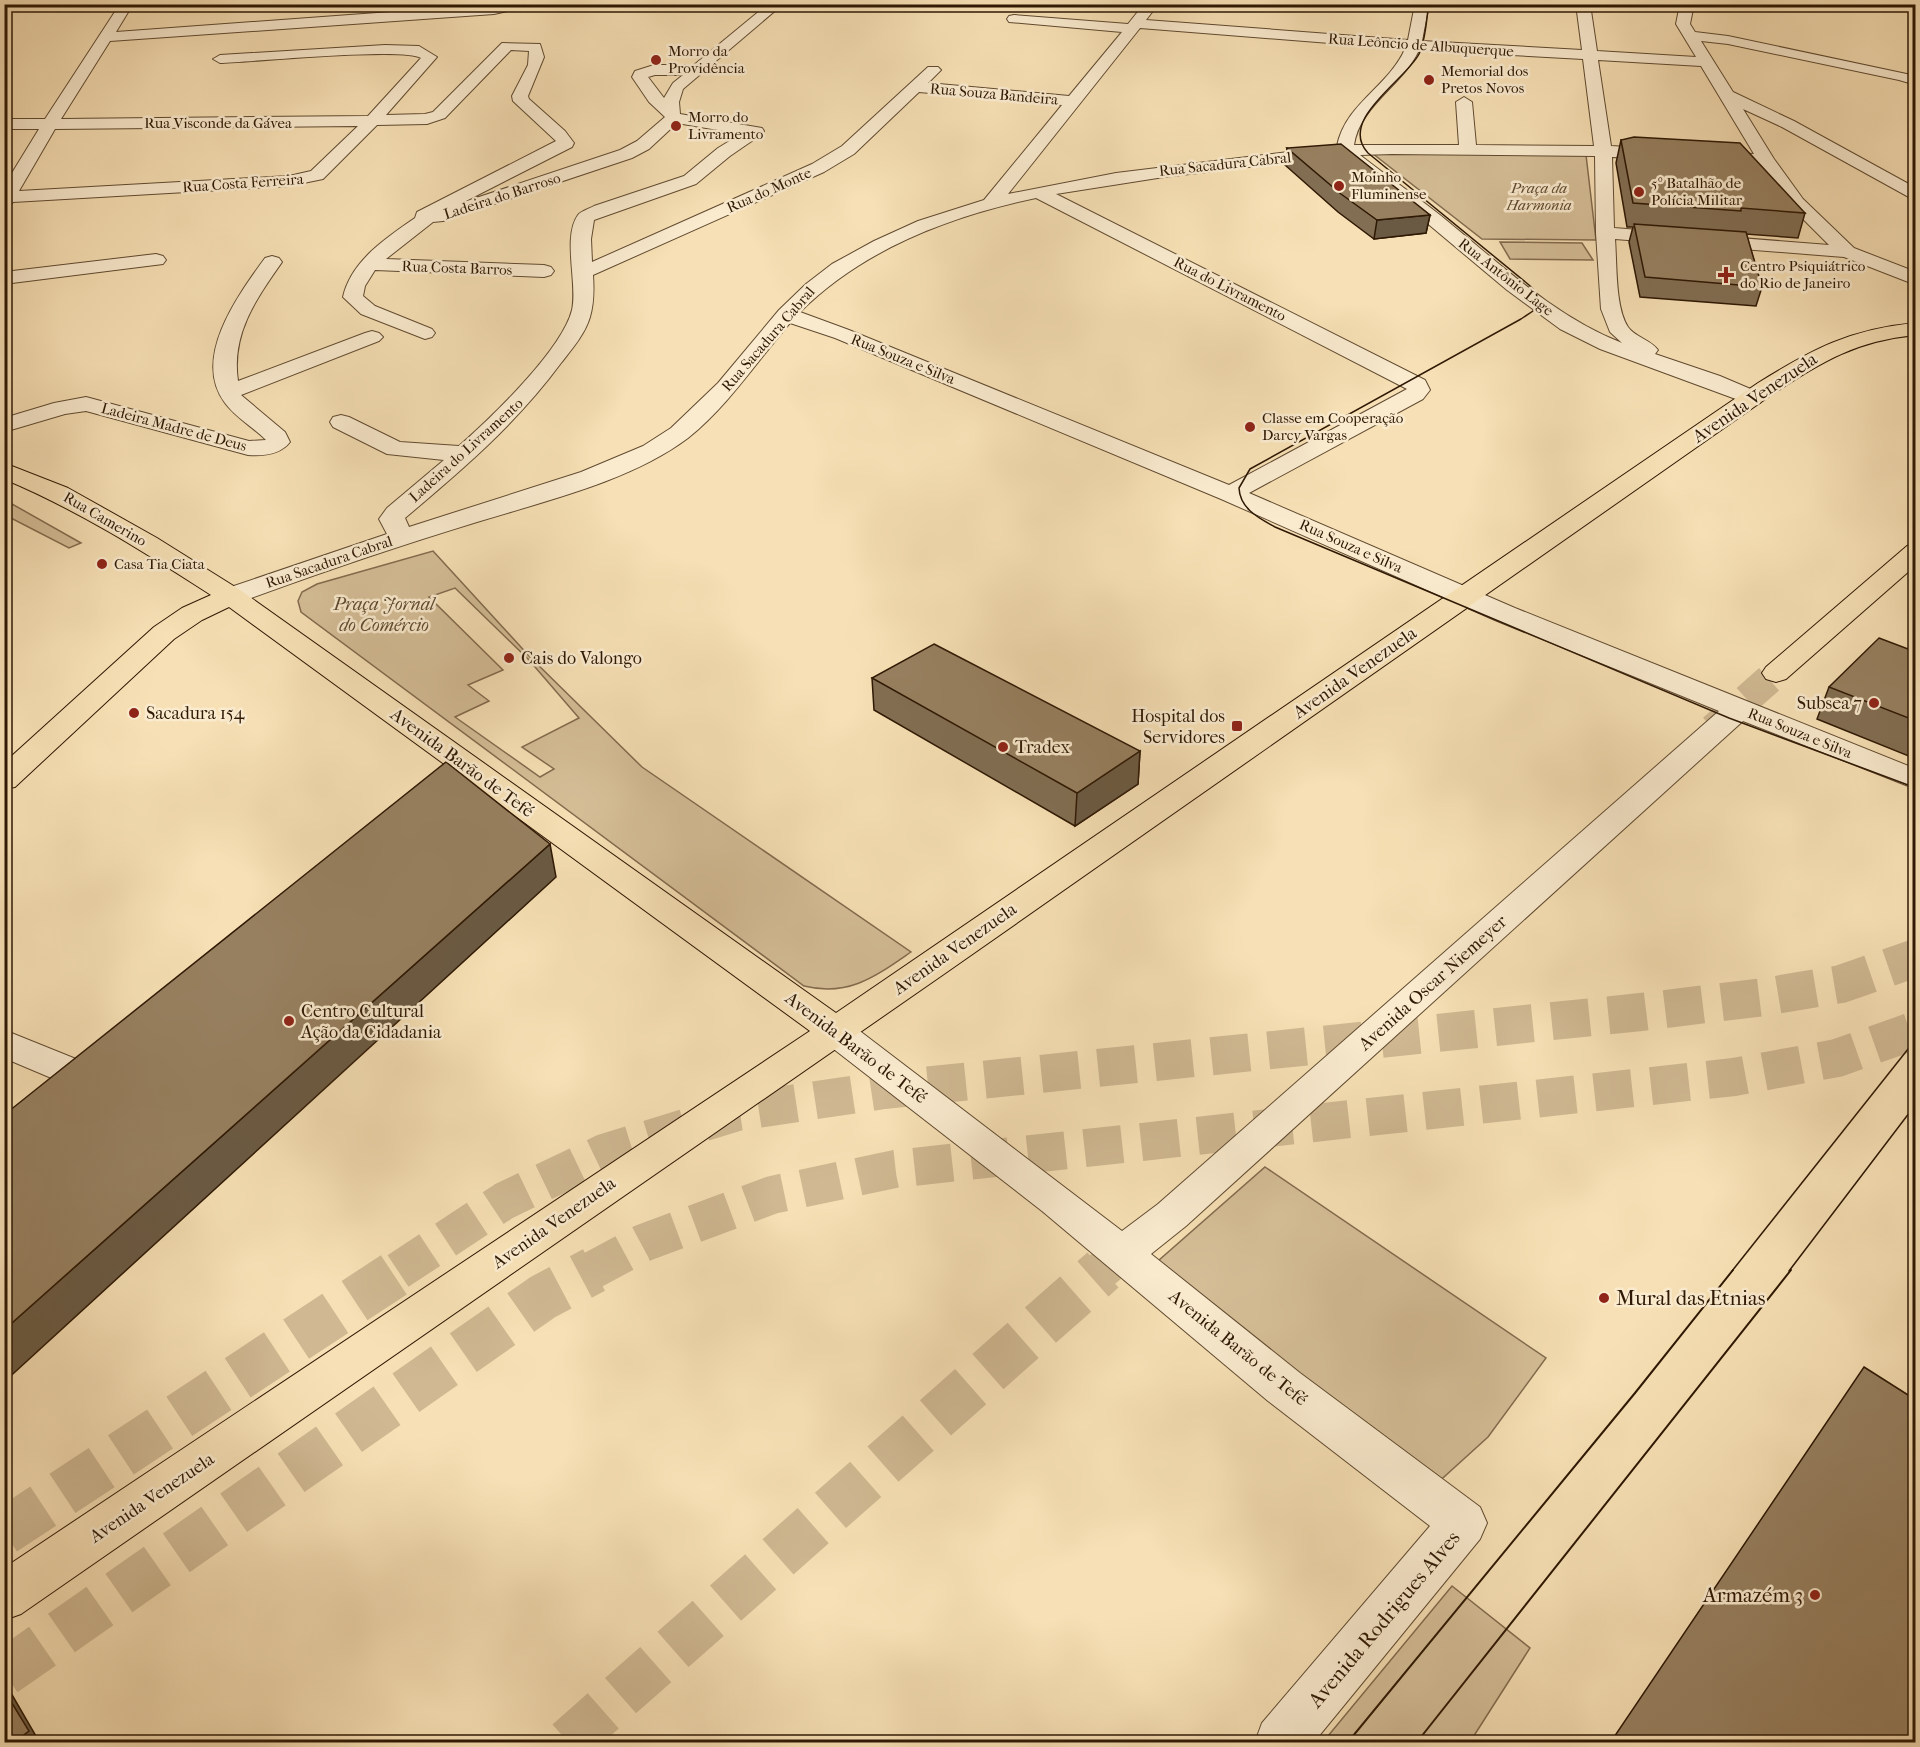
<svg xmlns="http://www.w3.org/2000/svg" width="1920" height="1747" viewBox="0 0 1920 1747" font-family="'IM FELL French Canon',serif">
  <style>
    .green { fill: #d5be97; stroke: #826b4e; stroke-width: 1.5; fill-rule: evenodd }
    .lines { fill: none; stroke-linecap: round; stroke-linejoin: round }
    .major-tunnel-far2 { stroke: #cfb892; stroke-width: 30; stroke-dasharray: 30 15; stroke-linecap: butt }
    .major-tunnel-far1 { stroke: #cfb892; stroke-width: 38; stroke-dasharray: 38 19; stroke-linecap: butt }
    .major-tunnel { stroke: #cfb892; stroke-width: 47; stroke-dasharray: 47 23; stroke-linecap: butt }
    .highway-tunnel-far1 { stroke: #cfb892; stroke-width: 38; stroke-dasharray: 38 19; stroke-linecap: butt }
    .highway-tunnel { stroke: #cfb892; stroke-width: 47; stroke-dasharray: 47 23; stroke-linecap: butt }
    .minor-casing { stroke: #604a30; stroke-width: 2 }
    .major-casing { stroke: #2e1804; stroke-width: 2 }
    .minor { fill: #faebcf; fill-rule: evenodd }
    .major { fill: #f7e0b5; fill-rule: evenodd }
    .tram-far1 { stroke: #2e1804; stroke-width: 1.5 }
    .tram { stroke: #2e1804; stroke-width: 2 }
    .wall { fill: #826e53; stroke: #2e1804; stroke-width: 1.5 }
    .shaded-wall { fill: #6a5a43; stroke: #2e1804; stroke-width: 1.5 }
    .building { fill: #978060; stroke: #2e1804; stroke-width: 1.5 }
    .poi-dot { fill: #8f2418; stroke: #faebcf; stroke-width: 2 }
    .labels { text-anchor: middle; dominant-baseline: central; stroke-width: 5; stroke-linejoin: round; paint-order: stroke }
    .far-street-label { font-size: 15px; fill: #2e1804; stroke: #faebcf }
    .far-poi-label { font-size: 15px; fill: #2e1804; stroke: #faebcf; text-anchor: start }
    .far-park-label { font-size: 15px; font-style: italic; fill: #604a30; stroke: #faebcf }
    .street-label { font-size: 18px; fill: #2e1804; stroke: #faebcf }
    .park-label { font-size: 18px; font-style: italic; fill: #604a30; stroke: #faebcf }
    .poi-label { font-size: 18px; fill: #2e1804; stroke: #faebcf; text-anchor: start }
    .near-poi-label { font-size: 21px; fill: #2e1804; stroke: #faebcf; text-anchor: start }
    .near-street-label { font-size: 21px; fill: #2e1804; stroke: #faebcf }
  </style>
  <rect width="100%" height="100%" fill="#f7e0b5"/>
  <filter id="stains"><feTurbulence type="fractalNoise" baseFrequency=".00333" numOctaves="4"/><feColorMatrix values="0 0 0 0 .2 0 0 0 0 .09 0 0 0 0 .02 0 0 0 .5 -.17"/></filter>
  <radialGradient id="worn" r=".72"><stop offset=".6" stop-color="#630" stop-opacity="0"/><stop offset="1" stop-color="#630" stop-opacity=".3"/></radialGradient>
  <!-- green -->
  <g class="green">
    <polygon points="1372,153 1586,155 1596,240 1482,239"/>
    <polygon points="1500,242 1582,243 1593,260 1510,259"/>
    <polygon points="4,500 5,500 81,543 69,548 5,515"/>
    <path d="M433,551L530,657L642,767L911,952C876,976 849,997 804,986L301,612L298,601L302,592L317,584ZM455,588L529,660L579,718L522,747L554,769L540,777L455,717L489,701L468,685L503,670L429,597Z"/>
    <polygon points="1265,1167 1546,1358 1488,1437 1434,1486 1158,1261"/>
    <polygon points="1452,1586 1530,1648 1470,1742 1323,1742"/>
  </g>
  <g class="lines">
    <!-- major-tunnel-far2 -->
    <polyline class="major-tunnel-far2" points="1713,729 1776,673"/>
    <!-- major-tunnel-far1 -->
    <polyline class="major-tunnel-far1" points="1101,1271 1140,1237"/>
    <!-- major-tunnel -->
    <polyline class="major-tunnel" points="568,1742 1103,1270"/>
    <!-- highway-tunnel-far1 -->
    <g class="highway-tunnel-far1">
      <polyline points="398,1271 504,1201 604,1153 737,1112 884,1090 1641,1012 1764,997 1841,984 1916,958"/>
      <polyline points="591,1271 643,1243 772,1195 895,1169 1734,1077 1837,1058 1916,1030"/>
    </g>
    <!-- highway-tunnel -->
    <g class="highway-tunnel">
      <polyline points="4,1532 401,1270"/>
      <polyline points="4,1673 543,1297 594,1270"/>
    </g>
    <defs>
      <g id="minor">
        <path d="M120,4H133L116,32L500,4H527L526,7L494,14L110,41L61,119L368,116L421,58C404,47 251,62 220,63L213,59L220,55L385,45L419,46L437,57L386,115L425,114L433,112L502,43L540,44L544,57L528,96L529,99L565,131L574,143L572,147L464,202L620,150L637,141L665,117L649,102L632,77L635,71L654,65H694L768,4H783L683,89L679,102L680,114L762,128L764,131L762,134L730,156L696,184L594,220L591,239L592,262L812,164L842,146L928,67H938L941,70L928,83L1069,96L1122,32L1009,22L1007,19L1009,16L1014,15L1128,24L1144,4H1154L1156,7L1146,20L1408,40L1415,4H1429L1422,41L1582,50L1576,4H1590L1597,51L1696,57L1676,24L1680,4H1694L1690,24L1695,32L1728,36L1916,76V85L1899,80L1728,44L1701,41L1733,92L1794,121L1916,188V201L1782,127L1743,109L1774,159L1803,199L1854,248L1916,272V285L1844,257L1615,239C1617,264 1615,307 1628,327C1635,337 1651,340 1658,350L1655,354L1720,376L1760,393L1763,398L1760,403L1752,405L1600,349L1560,329L1507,290L1427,223L1341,156L1164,177L1056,194L1425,380L1430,390L1423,399L1249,493L1515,608L1916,769V789L1743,721L1186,1226L1151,1254L1300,1373L1480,1507L1487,1523L1480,1539L1314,1742H1255L1262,1723L1430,1526L1268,1401L1042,1211L822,1040L817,1031L822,1022L835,1018L848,1022L1122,1231L1158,1204L1719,711L1495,620L1221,499L835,338L790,323C757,361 728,406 688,438C631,481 545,501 477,522C398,546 319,573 240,602L231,604L222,602L218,596L222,590L387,534L379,519L387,508L444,460L387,454L333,427L330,422L333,417L341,415L349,417L400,442L459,446C491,418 562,350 572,310C578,284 562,237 578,215C581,211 589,209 594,206L684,176L718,148L741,134L677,123L649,149L632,158L443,221L433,222L386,259L544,265L551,267L554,271L551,275L544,277L375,270L365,286L363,296L375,306L432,329L435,333L432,337L425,339L361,314L343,297C351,261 386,238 415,218L417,212L556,141L513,101L512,96L528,65L529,51L511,50L445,118L427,124L377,125L323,179L289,186L13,202L10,206L4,207V186L39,129H4V119H45ZM1140,28L1405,49C1389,86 1345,104 1337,146L1116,173L1008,194ZM1419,50L1583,59L1594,146L1476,145L1472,102L1464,97L1456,102L1459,145H1354C1360,105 1403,85 1419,50ZM1598,60L1701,66L1754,154L1711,152L1705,153L1703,157L1705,161L1761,165L1791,207L1829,245L1614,228L1612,157L1662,159L1668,158L1670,154L1668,150L1662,149L1611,146ZM655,75H683L673,83L664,98L648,77ZM919,92L1062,105L984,200L918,221L874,241L832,264L806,284L779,310L718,383L671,428L643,446L581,472L409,527L405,518C462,470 517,423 561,363C572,349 585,334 590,317C594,303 594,289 593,275L824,172L854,154ZM358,126L311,171L289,176L19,191L55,129ZM1392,154L1595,156L1596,233L1601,309L1610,332L1622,343C1556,317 1506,269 1452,225C1423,200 1390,179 1360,155ZM1036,198L1407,389L1229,485L849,330L800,312C863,249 951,216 1036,198Z"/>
        <polygon points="156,254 163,256 166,260 163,264 4,284 4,272"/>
        <path d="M272,256L279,258L282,262C256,299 231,334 238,381L365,333L372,331L379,333L383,337L379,341L241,395L285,432L290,442C280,455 263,456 248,455L86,411L65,414L4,432V418L54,403L86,397L249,441L266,440C253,427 236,418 225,403C191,358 239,294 265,258Z"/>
        <polygon points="4,1030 81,1061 87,1071 81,1081 68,1085 4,1058"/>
      </g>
      <g id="major">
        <path d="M1916,323V335C1855,341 1824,361 1774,393L944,974L21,1614L4,1620V1568L810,1031L229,607L202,620L174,639L15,787L4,789V763L154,627L182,608L211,595C144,552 78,510 4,479V463L68,488L157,538L240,590L836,1013L1758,383C1813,349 1850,329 1916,323Z"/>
        <polygon points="1916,543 1916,565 1786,679 1776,682 1766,679 1762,673 1766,667 1907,546"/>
      </g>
    </defs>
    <!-- minor casing -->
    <use href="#minor" class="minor-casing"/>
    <!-- major casing -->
    <use href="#major" class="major-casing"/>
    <!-- minor -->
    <use href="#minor" class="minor"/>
    <!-- major -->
    <use href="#major" class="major"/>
    <!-- tram-far1 -->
    <g class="tram-far1">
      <path d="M1429,4C1426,20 1426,40 1419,54C1406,80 1337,120 1368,153L1529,285L1535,291L1539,302L1533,311L1521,319L1250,469L1239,488C1240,509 1259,518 1275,527L1729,718L1916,788"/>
      <polyline points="1732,1271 1916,1039"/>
      <polyline points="1789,1271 1916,1104"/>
    </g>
    <!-- tram -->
    <g class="tram">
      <polyline points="1348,1742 1635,1393 1733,1270"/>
      <polyline points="1417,1742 1791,1270"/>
    </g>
  </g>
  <!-- wall -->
  <g class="wall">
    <polygon points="1621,140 1805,213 1798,238 1746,234 1762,287 1756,306 1640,297 1629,242 1633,227 1627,227 1616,163"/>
    <polygon points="1287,148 1430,215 1426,233 1374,239 1338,212 1285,165"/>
    <polygon points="1916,652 1916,759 1817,719 1829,687"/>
    <polygon points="872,678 1140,751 1138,784 1075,826 874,710"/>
  </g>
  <!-- shaded-wall -->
  <g class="shaded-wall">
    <polygon points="1430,215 1426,233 1374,239 1377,220"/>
    <polygon points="1140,751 1138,784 1075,826 1077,793"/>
    <polygon points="550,844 556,877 4,1382 4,1330"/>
    <polygon points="4,1681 40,1743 13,1743 4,1690"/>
  </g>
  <!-- building -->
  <g class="building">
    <polygon points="1634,137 1740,143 1805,213 1741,208 1741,211 1633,203 1621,140"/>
    <polygon points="1341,144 1430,215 1377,220 1341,194 1287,148"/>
    <polygon points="1634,224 1746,232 1762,287 1645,277"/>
    <polygon points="1879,638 1916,652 1916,721 1829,687"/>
    <polygon points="934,644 1140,751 1077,793 872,678"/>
    <polygon points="446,762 550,844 4,1330 4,1115"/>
    <polygon points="1864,1367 1916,1400 1916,1743 1610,1743"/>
    <polygon points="4,1690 29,1731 13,1743 4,1743"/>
  </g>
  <!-- markers -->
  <g class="poi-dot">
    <circle cx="656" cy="60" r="6"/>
    <circle cx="1429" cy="80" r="6"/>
    <circle cx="676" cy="126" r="6"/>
    <circle cx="1339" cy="186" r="6"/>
    <circle cx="1639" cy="192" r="6"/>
    <path d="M1723 266h6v6h6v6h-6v6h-6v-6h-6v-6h6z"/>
    <circle cx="1250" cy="427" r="6"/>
    <circle cx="102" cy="564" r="6"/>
    <circle cx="509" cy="658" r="6"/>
    <circle cx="1874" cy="703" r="6"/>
    <circle cx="134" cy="713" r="6"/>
    <rect x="1231" y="720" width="12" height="12" rx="3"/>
    <circle cx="1003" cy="747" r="6"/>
    <circle cx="289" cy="1021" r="6"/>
    <circle cx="1604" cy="1298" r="6"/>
    <circle cx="1815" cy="1595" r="6"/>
  </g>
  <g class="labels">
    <!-- far-street labels -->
    <g class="far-street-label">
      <text transform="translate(1421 45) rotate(4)">Rua Leôncio de Albuquerque</text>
      <text transform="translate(994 94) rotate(5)">Rua Souza Bandeira</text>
      <text x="218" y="123">Rua Visconde da Gávea</text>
      <text transform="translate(1225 164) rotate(-6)">Rua Sacadura Cabral</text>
      <text transform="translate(243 183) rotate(-4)">Rua Costa Ferreira</text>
      <text transform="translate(769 190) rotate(-24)">Rua do Monte</text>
      <text transform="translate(502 196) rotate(-18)">Ladeira do Barroso</text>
      <text transform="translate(457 268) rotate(2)">Rua Costa Barros</text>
      <text transform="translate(1506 277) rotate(38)">Rua Antônio Lage</text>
      <text transform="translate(1230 289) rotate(27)">Rua do Livramento</text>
      <text transform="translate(768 339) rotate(-49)">Rua Sacadura Cabral</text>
      <text transform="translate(903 359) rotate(22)">Rua Souza e Silva</text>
      <text transform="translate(174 427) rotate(15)">Ladeira Madre de Deus</text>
      <text transform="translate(466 450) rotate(-42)">Ladeira do Livramento</text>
      <text transform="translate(105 519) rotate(30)">Rua Camerino</text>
      <text transform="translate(1351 546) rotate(24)">Rua Souza e Silva</text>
      <text transform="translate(329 562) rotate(-19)">Rua Sacadura Cabral</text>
      <text transform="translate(1800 733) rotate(22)">Rua Souza e Silva</text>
    </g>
    <!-- far-poi labels -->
    <g class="far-poi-label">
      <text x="668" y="51">Morro da<tspan x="668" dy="17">Providência</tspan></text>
      <text x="1441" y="71">Memorial dos<tspan x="1441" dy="17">Pretos Novos</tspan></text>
      <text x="688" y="117">Morro do<tspan x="688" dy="17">Livramento</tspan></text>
      <text x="1351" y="177">Moinho<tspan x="1351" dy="17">Fluminense</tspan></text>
      <text x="1651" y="183">5º Batalhão de<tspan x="1651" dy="17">Polícia Militar</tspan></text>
      <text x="1740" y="266">Centro Psiquiátrico<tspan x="1740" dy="17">do Rio de Janeiro</tspan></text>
      <text x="1262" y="418">Classe em Cooperação<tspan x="1262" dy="17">Darcy Vargas</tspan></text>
      <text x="114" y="564">Casa Tia Ciata</text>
    </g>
    <!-- far-park labels -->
    <g class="far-park-label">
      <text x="1539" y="188">Praça da<tspan x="1539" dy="17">Harmonia</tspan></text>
    </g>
    <!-- street labels -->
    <g class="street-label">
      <text transform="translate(1755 398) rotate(-34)">Avenida Venezuela</text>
      <text transform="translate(1355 673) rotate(-35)">Avenida Venezuela</text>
      <text transform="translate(462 763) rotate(36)">Avenida Barão de Tefé</text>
      <text transform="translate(955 949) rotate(-35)">Avenida Venezuela</text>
      <text transform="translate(1433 983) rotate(-42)">Avenida Oscar Niemeyer</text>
      <text transform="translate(856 1048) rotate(37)">Avenida Barão de Tefé</text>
      <text transform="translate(554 1223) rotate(-35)">Avenida Venezuela</text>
      <text transform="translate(1238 1348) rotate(39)">Avenida Barão de Tefé</text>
      <text transform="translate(152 1498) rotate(-34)">Avenida Venezuela</text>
    </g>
    <!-- park labels -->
    <g class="park-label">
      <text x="384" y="604">Praça Jornal<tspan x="384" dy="21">do Comércio</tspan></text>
    </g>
    <!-- poi labels -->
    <g class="poi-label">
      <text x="521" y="658">Cais do Valongo</text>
      <text x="1862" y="703" text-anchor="end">Subsea 7</text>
      <text x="146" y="713">Sacadura 154</text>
      <text x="1225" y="716" text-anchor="end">Hospital dos<tspan x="1225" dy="21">Servidores</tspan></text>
      <text x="1015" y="747">Tradex</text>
      <text x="301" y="1011">Centro Cultural<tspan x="301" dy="21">Ação da Cidadania</tspan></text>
    </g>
    <!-- near-poi labels -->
    <g class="near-poi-label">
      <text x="1616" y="1298">Mural das Etnias</text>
      <text x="1803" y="1595" text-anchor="end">Armazém 3</text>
    </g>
    <!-- near-street labels -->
    <g class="near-street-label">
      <text transform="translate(1384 1619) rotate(-50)">Avenida Rodrigues Alves</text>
    </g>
  </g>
  <!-- margin -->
  <rect width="1920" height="1747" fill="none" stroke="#f7e0b5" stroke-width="24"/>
  <rect x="6" y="6" width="1908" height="1735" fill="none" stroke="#2e1804" stroke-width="3"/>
  <rect x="12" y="12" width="1896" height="1723" fill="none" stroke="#2e1804" stroke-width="1.5"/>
  <rect width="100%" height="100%" filter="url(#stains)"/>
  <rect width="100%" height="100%" fill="url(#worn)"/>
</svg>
